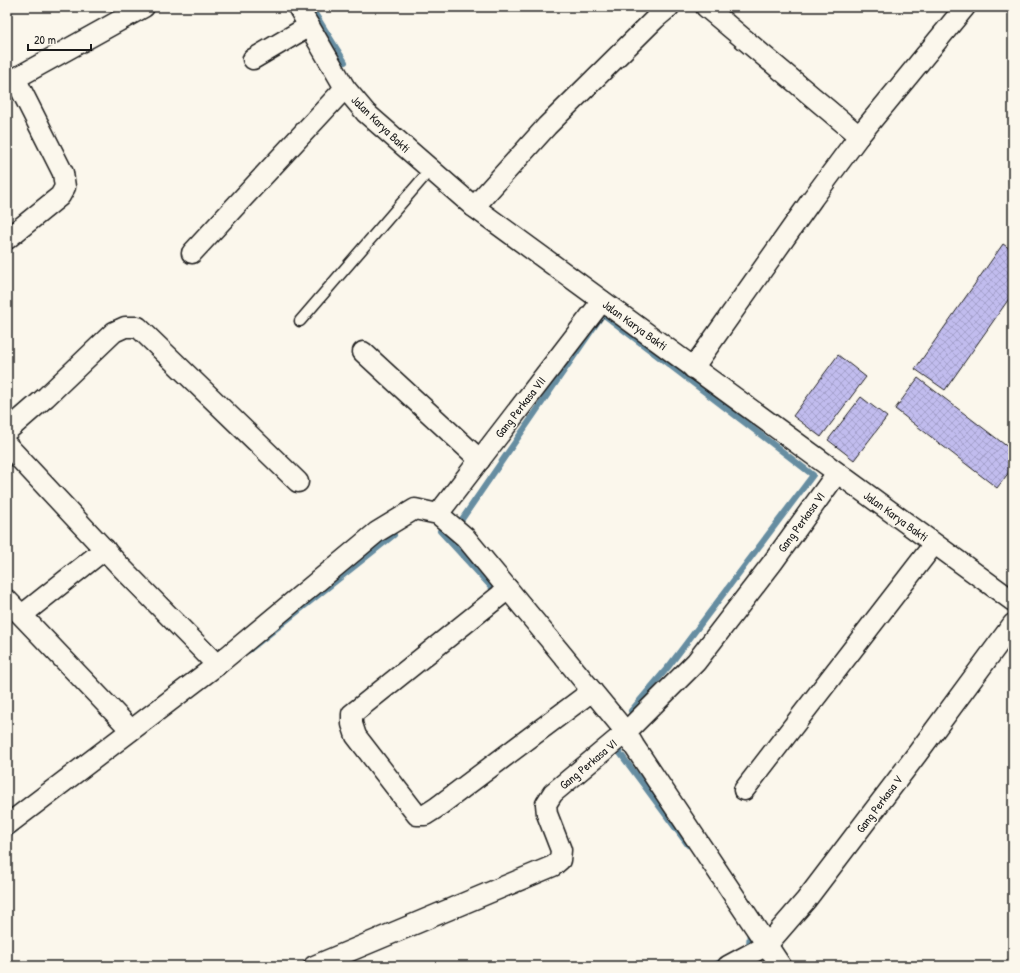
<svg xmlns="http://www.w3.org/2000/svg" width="1020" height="973" viewBox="0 0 1020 973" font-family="'Patrick Hand',sans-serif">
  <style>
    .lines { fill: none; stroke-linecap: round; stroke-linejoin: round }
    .stream { stroke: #668da1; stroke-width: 6 }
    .building { fill: url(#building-cross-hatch); stroke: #1c1c1c }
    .service-casing { stroke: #1c1c1c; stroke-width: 13 }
    .minor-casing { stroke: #1c1c1c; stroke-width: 23 }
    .service { stroke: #fbf7ec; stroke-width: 10 }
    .minor { stroke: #fbf7ec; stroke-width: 20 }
    .labels { text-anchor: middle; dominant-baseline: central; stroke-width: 3; stroke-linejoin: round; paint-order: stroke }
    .street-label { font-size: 12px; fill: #1c1c1c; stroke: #fbf7ec }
  </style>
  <defs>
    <pattern id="building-cross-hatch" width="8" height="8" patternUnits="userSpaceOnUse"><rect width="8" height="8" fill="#c1bcee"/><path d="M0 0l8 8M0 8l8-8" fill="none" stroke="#a5a1cc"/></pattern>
  </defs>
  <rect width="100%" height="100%" fill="#fbf7ec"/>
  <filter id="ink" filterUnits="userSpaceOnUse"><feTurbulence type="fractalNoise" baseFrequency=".025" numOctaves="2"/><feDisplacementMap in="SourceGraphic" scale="8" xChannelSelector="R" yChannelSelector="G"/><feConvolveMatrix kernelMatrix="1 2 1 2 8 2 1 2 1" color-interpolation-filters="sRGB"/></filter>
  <g filter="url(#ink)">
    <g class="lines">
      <!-- stream -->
      <g class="stream">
        <polyline points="311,7 345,62"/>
        <polyline points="459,527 458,525 603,314 813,475 669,666 631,711"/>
        <polyline points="440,531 494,590"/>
        <polyline points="248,651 394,535"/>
        <polyline points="617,749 688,845"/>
        <polyline points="7,836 16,829"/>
        <polyline points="746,948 749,946 750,929"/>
        <polyline points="713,966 725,959"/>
      </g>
    </g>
    <!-- building -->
    <g class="building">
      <polygon points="1003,244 1013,251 1013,293 945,390 915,369"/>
      <polygon points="838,355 866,377 821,437 793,416"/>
      <polygon points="918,378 1013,451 1013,467 997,488 895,409"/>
      <polygon points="861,397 887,417 854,460 828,440"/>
    </g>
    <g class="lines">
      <defs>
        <polyline id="service" points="300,321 430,170"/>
        <g id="minor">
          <polyline points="298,7 345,88 366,113 474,207 1013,601"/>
          <polyline points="706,7 859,136"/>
          <polyline points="253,59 309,26"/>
          <polyline points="7,83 144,7"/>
          <polyline points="474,207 547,126 656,18 669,7"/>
          <polyline points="7,239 60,196 65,187 63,173 15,78"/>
          <polyline points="192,253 345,88"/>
          <polyline points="363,352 480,460"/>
          <polyline points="693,368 813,198 859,136 965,7"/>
          <polyline points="7,431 46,397 114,332 125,327 138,327 298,482"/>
          <polyline points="7,445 120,566 217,665"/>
          <polyline points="438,514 602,301"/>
          <polyline points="508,589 352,714 352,724 356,736 417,815 425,815 436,808 592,691"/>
          <polyline points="7,600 131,730"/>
          <polyline points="22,615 105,549"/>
          <polyline points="744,790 934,544"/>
          <polyline points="7,825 217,665 377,532 415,509 438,514 465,537 626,732 634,746 781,966"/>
          <polyline points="314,966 553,866 560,860 561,850 547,814 546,804 553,793 626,732 696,662 773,562 837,473"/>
          <polyline points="728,966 767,945 806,900 917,754 1013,624"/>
        </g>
      </defs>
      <!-- service casing -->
      <use href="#service" class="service-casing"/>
      <!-- minor casing -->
      <use href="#minor" class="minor-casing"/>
      <!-- service -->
      <use href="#service" class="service"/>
      <!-- minor -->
      <use href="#minor" class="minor"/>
    </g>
  </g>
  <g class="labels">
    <!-- street labels -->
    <g class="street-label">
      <text transform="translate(381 124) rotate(44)">Jalan Karya Bakti</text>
      <text transform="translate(635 325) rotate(36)">Jalan Karya Bakti</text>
      <text transform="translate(520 407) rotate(-52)">Gang Perkasa VII</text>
      <text transform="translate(896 516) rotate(36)">Jalan Karya Bakti</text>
      <text transform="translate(801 522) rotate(-54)">Gang Perkasa VI</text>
      <text transform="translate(588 764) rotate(-40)">Gang Perkasa VI</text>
      <text transform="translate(879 804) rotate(-53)">Gang Perkasa V</text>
    </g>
  </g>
  <!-- margin -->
  <rect width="1020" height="973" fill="none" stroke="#fbf7ec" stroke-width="24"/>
  <rect x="12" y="12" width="996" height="949" fill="none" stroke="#1c1c1c" stroke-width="1.5" filter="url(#ink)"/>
  <!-- scale -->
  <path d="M28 44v6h63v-6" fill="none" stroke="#1c1c1c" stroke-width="2"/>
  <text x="34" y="44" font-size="12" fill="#1c1c1c" stroke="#fbf7ec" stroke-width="3" paint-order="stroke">20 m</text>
</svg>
